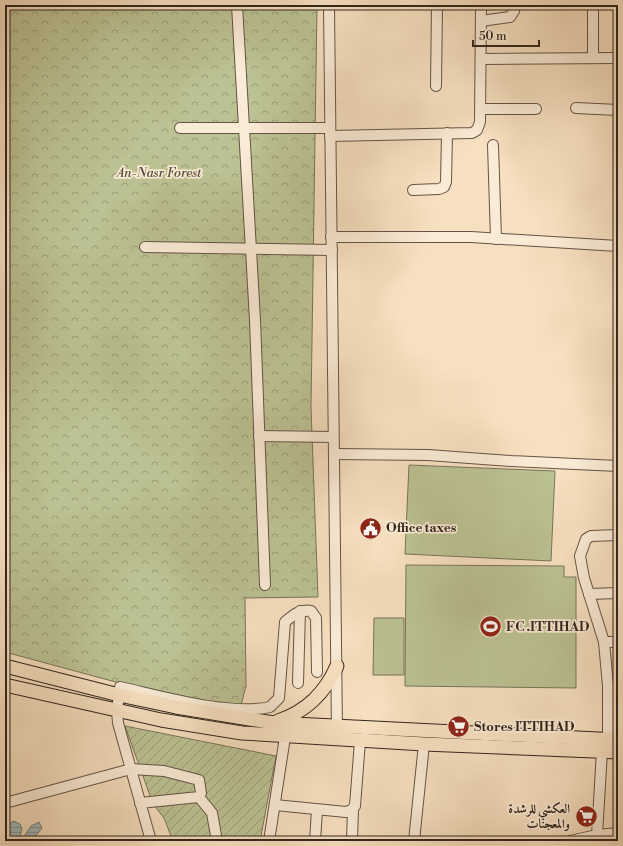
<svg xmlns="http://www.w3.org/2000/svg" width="623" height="846" viewBox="0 0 623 846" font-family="'Libre Bodoni',Amiri,serif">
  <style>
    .forest { fill: url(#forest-crowns); stroke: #777458 }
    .garden { fill: url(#garden-furrows); stroke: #777458 }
    .pitch { fill: #bcc293; stroke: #777458 }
    .water { fill: url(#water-rules); stroke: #757e7e }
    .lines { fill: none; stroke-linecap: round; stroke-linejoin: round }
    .minor-casing { stroke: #635446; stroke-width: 12 }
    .major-casing { stroke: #32251d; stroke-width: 15 }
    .minor { stroke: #faebd6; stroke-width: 10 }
    .major { stroke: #f7e0c0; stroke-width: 13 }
    .labels { text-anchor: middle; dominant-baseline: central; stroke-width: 3.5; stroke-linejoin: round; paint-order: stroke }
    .park-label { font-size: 13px; font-style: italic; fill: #544c3a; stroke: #faebd6 }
    .poi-label { font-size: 13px; font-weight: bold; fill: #32251d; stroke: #faebd6; text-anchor: start }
  </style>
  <defs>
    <pattern id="forest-crowns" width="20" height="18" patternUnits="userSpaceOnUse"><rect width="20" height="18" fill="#bcc293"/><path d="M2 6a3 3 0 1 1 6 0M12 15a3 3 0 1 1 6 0" fill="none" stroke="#999d77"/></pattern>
    <pattern id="garden-furrows" width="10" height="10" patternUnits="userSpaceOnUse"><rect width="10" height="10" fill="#bcc293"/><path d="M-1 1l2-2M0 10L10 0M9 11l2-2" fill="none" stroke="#999d77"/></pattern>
    <pattern id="water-rules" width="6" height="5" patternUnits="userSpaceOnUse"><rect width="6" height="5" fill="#a2babe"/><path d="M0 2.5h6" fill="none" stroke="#85979a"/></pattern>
  </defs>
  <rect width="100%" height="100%" fill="#f7e0c0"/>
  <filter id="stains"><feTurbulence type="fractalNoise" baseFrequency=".005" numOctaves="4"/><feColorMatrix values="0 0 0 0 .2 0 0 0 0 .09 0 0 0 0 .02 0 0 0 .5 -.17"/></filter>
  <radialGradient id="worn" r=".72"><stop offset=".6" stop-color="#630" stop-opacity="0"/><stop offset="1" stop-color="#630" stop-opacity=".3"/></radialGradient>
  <!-- forest -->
  <polygon class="forest" points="5,5 317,5 311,407 318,597 245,598 246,686 240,709 171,697 5,652"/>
  <!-- garden -->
  <polygon class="garden" points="125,726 276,756 260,841 173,841 164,818 153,804"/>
  <!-- pitch -->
  <g class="pitch">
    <polygon points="409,465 555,471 551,561 405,554"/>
    <polygon points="406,565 564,566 564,577 576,577 576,688 405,686"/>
    <polygon points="374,618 404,618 404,675 373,675"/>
  </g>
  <!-- water -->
  <g class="water">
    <polygon points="13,821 20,824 22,829 19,840 5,841 7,827"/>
    <polygon points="39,822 42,828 32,841 21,841 31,826"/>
  </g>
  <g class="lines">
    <defs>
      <g id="minor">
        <polyline points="237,5 255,320 265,585"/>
        <polyline points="329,5 337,733"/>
        <polyline points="593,5 593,58"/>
        <polyline points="481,21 510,17 514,11 514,5"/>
        <polyline points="482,59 618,58"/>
        <polyline points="436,86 437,5"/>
        <polyline points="576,108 618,110"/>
        <polyline points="481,109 536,109"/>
        <polyline points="180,128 330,128"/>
        <polyline points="330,136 472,133 477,130 480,122 481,5"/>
        <polyline points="493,145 496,239"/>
        <polyline points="413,190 439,189 444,187 446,182 447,133"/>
        <polyline points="331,237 471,237 618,246"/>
        <polyline points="145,247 332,250"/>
        <polyline points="259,436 333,437"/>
        <polyline points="334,454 428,455 511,461 618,466"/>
        <polyline points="589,594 618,593"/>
        <polyline points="604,642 618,642"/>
        <polyline points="298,683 300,611"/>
        <path d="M120,687C161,696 229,716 270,707L279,698L285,622C293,615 300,609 311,611L316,618L317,672"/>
        <polyline points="119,695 117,710 118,723 151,841"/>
        <polyline points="608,740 608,686 604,642 584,578 580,556 586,539 591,536 618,535"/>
        <polyline points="199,797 212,813 217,841"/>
        <polyline points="5,803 131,769 164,771 199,780 201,793 199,797 140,803"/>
        <polyline points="275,805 346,812 352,810 355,806 360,741"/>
        <polyline points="597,835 618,833"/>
        <polyline points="269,841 285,737"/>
        <polyline points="315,841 317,810"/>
        <polyline points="352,841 353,808"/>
        <polyline points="414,841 424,744"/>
        <polyline points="570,841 597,835 602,751"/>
      </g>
      <g id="major">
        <polyline points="5,666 119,695 176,707 274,723 618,740"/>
        <polyline points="5,685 161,720 242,733 424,744 618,752"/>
        <path d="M278,721C307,711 325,693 337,666"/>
      </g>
    </defs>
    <!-- minor casing -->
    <use href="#minor" class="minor-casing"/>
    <!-- major casing -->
    <use href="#major" class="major-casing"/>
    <!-- minor -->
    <use href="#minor" class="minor"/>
    <!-- major -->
    <use href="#major" class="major"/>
  </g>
  <!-- icons -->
  <defs>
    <symbol id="civic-disc" viewBox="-11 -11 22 22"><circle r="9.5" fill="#8f2418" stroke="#faebd6"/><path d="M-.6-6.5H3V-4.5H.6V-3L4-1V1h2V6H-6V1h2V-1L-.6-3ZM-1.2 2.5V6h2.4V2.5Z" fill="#fff"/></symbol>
    <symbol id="stadium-disc" viewBox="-11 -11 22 22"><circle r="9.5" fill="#8f2418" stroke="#faebd6"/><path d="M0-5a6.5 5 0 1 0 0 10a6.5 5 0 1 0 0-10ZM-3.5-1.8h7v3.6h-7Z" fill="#fff"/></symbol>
    <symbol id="supermarket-disc" viewBox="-11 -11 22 22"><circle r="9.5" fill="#8f2418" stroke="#faebd6"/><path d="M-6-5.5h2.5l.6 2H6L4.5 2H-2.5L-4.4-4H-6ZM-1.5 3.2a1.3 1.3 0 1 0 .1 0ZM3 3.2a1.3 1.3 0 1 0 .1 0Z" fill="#fff"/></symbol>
  </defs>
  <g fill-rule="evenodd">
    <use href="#civic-disc" x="358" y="516" width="25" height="25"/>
    <use href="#stadium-disc" x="478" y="614" width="25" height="25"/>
    <use href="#supermarket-disc" x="446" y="714" width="25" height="25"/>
    <use href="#supermarket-disc" x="574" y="804" width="25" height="25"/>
  </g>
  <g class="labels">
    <!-- park labels -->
    <g class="park-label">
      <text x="159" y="173">An-Nasr Forest</text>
    </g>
    <!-- poi labels -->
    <g class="poi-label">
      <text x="386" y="528">Office taxes</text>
      <text x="506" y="627">FC .ITTIHAD</text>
      <text x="474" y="727">Stores ITTIHAD</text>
      <text x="570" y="809" text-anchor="end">العكشي للرشدة<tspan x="570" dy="15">والمعجنات</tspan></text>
    </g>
  </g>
  <!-- margin -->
  <rect width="623" height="846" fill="none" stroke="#f7e0c0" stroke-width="20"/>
  <rect x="6" y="6" width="611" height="834" fill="none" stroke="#32251d" stroke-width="2"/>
  <rect x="10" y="10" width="603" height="826" fill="none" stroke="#32251d"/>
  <!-- scale -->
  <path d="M473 40v6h66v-6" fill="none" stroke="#32251d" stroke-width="2"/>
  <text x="479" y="40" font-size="12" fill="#32251d" stroke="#faebd6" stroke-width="3" paint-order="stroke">50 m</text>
  <rect width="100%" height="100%" filter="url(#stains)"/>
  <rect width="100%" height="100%" fill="url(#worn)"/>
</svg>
